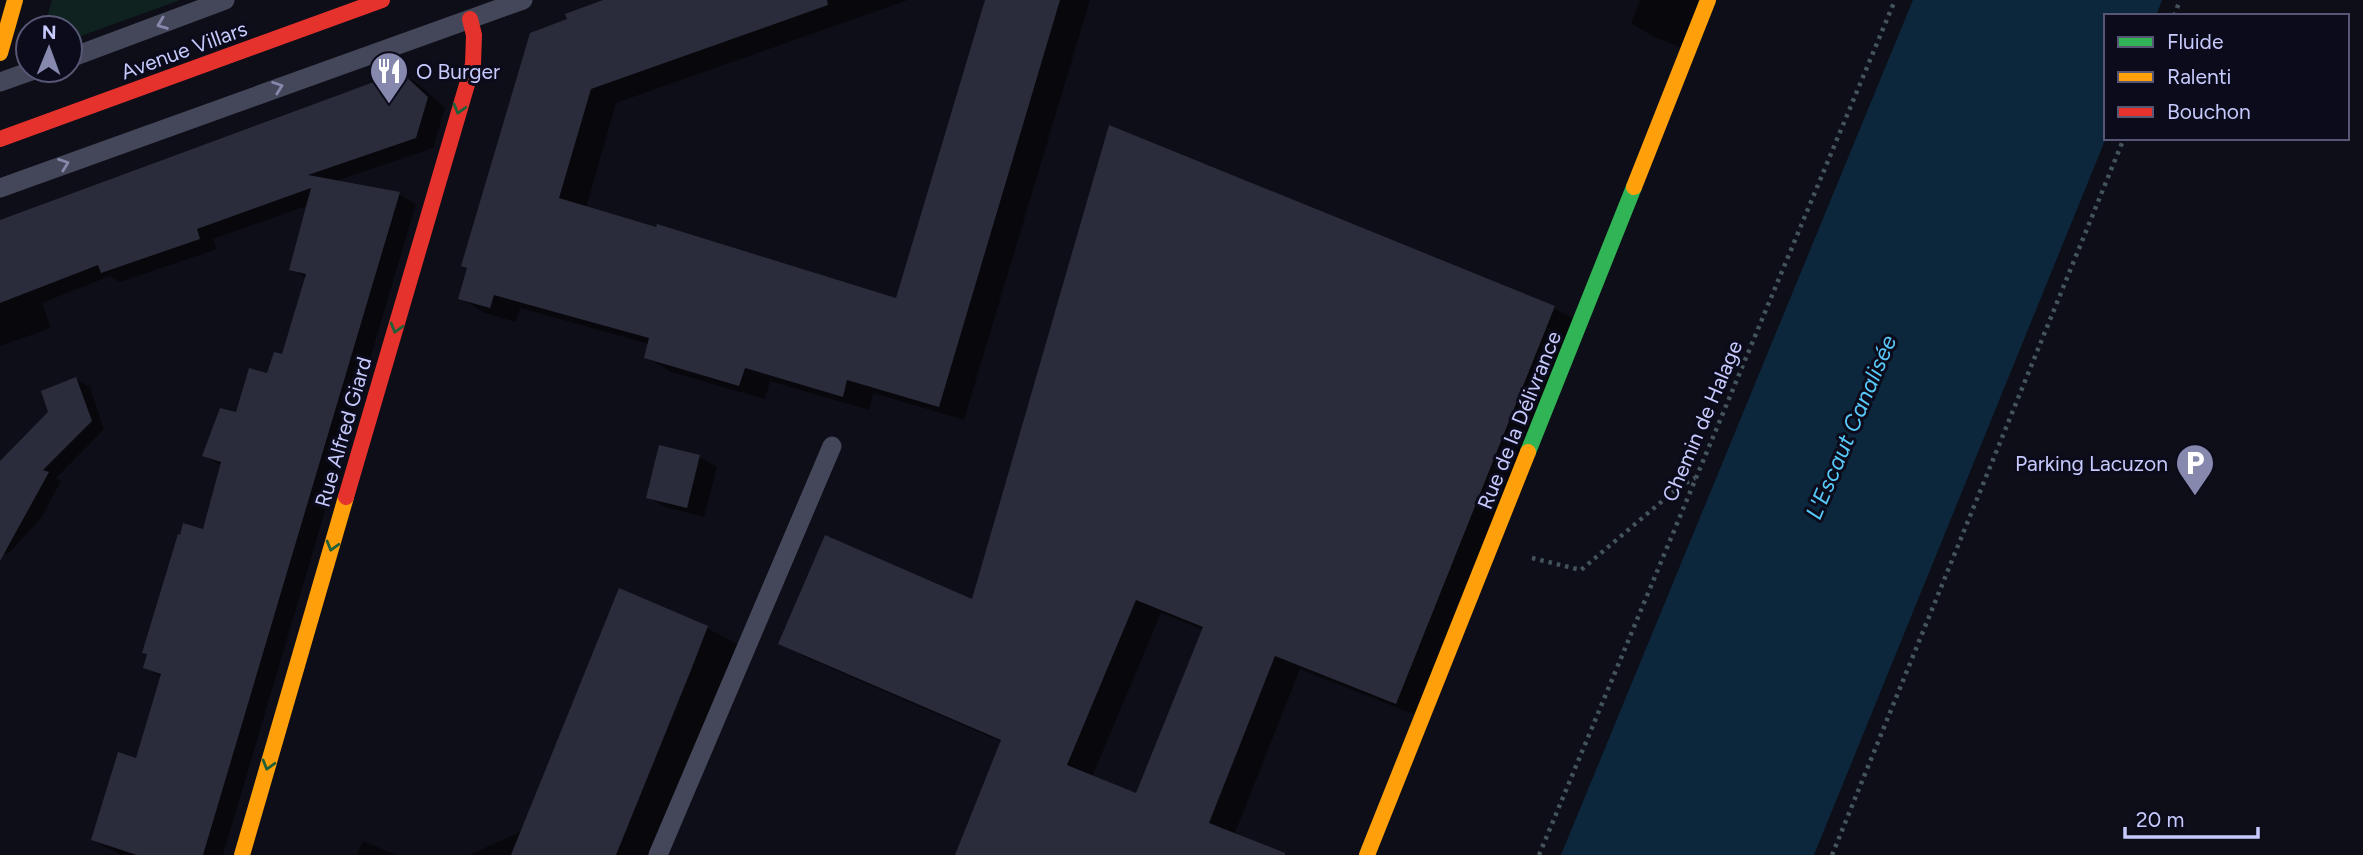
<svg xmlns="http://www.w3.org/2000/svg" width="2363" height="855" viewBox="0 0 2363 855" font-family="Figtree,sans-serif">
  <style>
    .green { fill: #0f221f }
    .water { fill: #0c263b }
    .shadow { fill: #0007; fill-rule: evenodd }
    .building { fill: #2b2c3b; fill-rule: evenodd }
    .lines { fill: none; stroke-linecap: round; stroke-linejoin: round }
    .path { stroke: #44545c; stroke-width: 4.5; stroke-dasharray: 3.5 5; stroke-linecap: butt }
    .lane { stroke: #444659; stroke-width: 19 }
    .fast { stroke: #30b455; stroke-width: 16 }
    .slow { stroke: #ff9f0a; stroke-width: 16 }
    .jam { stroke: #e5322d; stroke-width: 16 }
    .oneway { stroke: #8688ab }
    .oneway2 { stroke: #1e6038 }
    .labels { text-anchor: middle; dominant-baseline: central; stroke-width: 6; stroke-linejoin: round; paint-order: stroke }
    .street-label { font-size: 21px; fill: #c7cafd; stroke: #0b0b1b }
    .poi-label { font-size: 21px; fill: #c7cafd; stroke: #0b0b1b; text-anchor: start }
    .water-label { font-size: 23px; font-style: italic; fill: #58cafa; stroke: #0b0b1b }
  </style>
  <rect width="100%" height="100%" fill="#0e0e18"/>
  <!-- green -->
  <polygon class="green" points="52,0 180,0 70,40 70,28 44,28"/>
  <!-- water -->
  <polygon class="water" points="1913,0 2162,0 2156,16 2106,16 2106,138 1814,855 1561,855"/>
  <!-- shadow -->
  <g class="shadow">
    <polygon points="608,0 908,0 616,103 586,208 898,300 987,0 1090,0 964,420 873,393 869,410 770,381 765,399 671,372 646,357 649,344 520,308 516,322 485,313 460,298 569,21"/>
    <polygon points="1640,0 1708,0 1688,50 1656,38 1631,23"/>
    <polygon points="401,74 418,84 445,108 433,148 333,182 399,194 416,204 223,855 121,855 93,840 137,760 162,677 145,667 204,531 222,466 205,455 283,357 306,278 291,269 309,205 213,239 217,249 120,282 110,276 42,303 51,328 0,346 0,222"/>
    <path d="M1554,308L1579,322L1421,717L1300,669L1235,833L1286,855H957L1002,742L805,657L780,643L973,601ZM1161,613L1204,630L1137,795L1092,777Z"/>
    <polygon points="76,379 90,387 104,429 56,478 61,481 41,518 8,554 0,552 0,464 50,412"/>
    <polygon points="699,457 717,467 704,517 666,507 648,497"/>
    <polygon points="620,591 707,628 737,644 651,855 469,855 522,831"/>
    <polygon points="363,841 397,855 357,855"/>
  </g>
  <!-- building -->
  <g class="building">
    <polygon points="603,0 827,0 828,5 591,89 559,198 656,227 657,224 896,298 985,0 1060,0 939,407 847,380 843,397 745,368 739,386 644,358 649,338 494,295 490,308 458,299 467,268 461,266 530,33 567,19 565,14"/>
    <polygon points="401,72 428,97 416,138 308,175 400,192 203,855 137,855 91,840 118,752 136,758 161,674 143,668 147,654 142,653 178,534 180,535 183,523 203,529 221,462 202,456 220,408 236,412 249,368 267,373 274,352 282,354 306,274 289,270 311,188 197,229 200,239 101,273 98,265 0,303 0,220"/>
    <path d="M1109,125L1555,306L1396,704L1275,656L1209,823L1285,853V855H955L1001,740L778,644L825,535L972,599ZM1136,600L1203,627L1136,793L1067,765Z"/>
    <polygon points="76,377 92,421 43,470 49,472 0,561 0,461 48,412 41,391"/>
    <polygon points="659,445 700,455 687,508 646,498"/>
    <polygon points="619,588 708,626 691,670 616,855 511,855"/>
  </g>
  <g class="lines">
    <!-- path -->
    <g class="path">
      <polyline points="2174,16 2180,0"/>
      <polyline points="1532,558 1581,570 1680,486 1695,478"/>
      <polyline points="1539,855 1895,0"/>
      <polyline points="1832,855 2124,138"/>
    </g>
    <!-- lane -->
    <g class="lane">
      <polyline points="70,58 225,0"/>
      <polyline points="0,82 34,70"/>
      <polyline points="0,188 523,0"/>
      <polyline points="658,855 832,446"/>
    </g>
    <!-- fast -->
    <polyline class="fast" points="1528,452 1634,187"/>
    <!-- slow -->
    <g class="slow">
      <polyline points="0,53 15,0"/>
      <polyline points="1634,187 1708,0"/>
      <polyline points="242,855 346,497"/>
      <polyline points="1367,855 1528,452"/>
    </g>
    <!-- jam -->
    <g class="jam">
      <polyline points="0,139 382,0"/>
      <polyline points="346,497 473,64 474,35 470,19"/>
    </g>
  </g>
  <!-- one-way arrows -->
  <defs><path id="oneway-chevron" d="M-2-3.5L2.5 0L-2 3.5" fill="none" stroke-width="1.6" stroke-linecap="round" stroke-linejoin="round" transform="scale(1.75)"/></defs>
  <g class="oneway">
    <use href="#oneway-chevron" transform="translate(162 24) rotate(159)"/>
    <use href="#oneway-chevron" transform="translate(278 87) rotate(-20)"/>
    <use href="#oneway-chevron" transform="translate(64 164) rotate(-20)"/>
  </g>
  <g class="oneway2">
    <use href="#oneway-chevron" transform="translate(459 109) rotate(106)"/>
    <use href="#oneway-chevron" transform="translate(396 328) rotate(106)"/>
    <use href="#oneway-chevron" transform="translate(332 546) rotate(106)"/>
    <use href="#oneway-chevron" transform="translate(268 765) rotate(106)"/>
  </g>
  <!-- icons -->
  <defs>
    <symbol id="restaurant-pin" viewBox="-11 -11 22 30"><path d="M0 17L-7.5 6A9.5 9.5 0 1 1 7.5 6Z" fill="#8688ad" stroke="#0b0b1b"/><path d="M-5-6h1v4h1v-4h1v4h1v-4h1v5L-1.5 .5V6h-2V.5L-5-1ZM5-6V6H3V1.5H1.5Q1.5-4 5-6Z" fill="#fff"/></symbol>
    <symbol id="parking-pin" viewBox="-11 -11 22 30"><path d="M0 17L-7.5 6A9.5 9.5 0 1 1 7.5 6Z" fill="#8688ad" stroke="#0b0b1b"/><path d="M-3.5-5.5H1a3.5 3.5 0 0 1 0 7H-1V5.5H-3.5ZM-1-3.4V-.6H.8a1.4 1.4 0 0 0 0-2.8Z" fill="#fff"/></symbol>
  </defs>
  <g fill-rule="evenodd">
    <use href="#restaurant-pin" x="367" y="49" width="44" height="60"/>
    <use href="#parking-pin" x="2173" y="441" width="44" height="60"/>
  </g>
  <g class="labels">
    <!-- street labels -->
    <g class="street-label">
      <text transform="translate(184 50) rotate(-20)">Avenue Villars</text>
      <text transform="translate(1519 420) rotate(-68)">Rue de la Délivrance</text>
      <text transform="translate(1702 421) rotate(-67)">Chemin de Halage</text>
      <text transform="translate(343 432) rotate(-74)">Rue Alfred Giard</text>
    </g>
    <!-- poi labels -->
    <g class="poi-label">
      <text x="416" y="71">O Burger</text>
      <text x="2168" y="463" text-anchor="end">Parking Lacuzon</text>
    </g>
    <!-- water labels -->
    <g class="water-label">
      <text transform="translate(1851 427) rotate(-67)">L'Escaut Canalisée</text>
    </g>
  </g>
  <!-- legend -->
  <rect x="2104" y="14" width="245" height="126" fill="#0b0b1b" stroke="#565775" stroke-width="2"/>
  <rect x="2118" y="37" width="35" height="10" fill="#30b455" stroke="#565775" stroke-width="2"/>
  <text x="2167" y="49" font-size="21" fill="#c7cafd">Fluide</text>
  <rect x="2118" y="72" width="35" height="10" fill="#ff9f0a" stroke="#565775" stroke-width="2"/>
  <text x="2167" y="84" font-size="21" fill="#c7cafd">Ralenti</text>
  <rect x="2118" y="107" width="35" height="10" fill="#e5322d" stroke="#565775" stroke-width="2"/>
  <text x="2167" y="119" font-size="21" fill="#c7cafd">Bouchon</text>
  <!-- north arrow -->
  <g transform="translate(49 49) rotate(1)"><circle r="33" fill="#0b0b1b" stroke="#565775" stroke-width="2"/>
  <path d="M0-5L12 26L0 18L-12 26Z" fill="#8688ad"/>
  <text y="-10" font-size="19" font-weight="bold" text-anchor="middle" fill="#c7cafd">N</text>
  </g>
  <!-- scale -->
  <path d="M2125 827v10h133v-10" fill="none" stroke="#c7cafd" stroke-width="3.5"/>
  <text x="2136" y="827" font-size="21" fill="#c7cafd" stroke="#0b0b1b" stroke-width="5" paint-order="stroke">20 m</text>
</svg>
